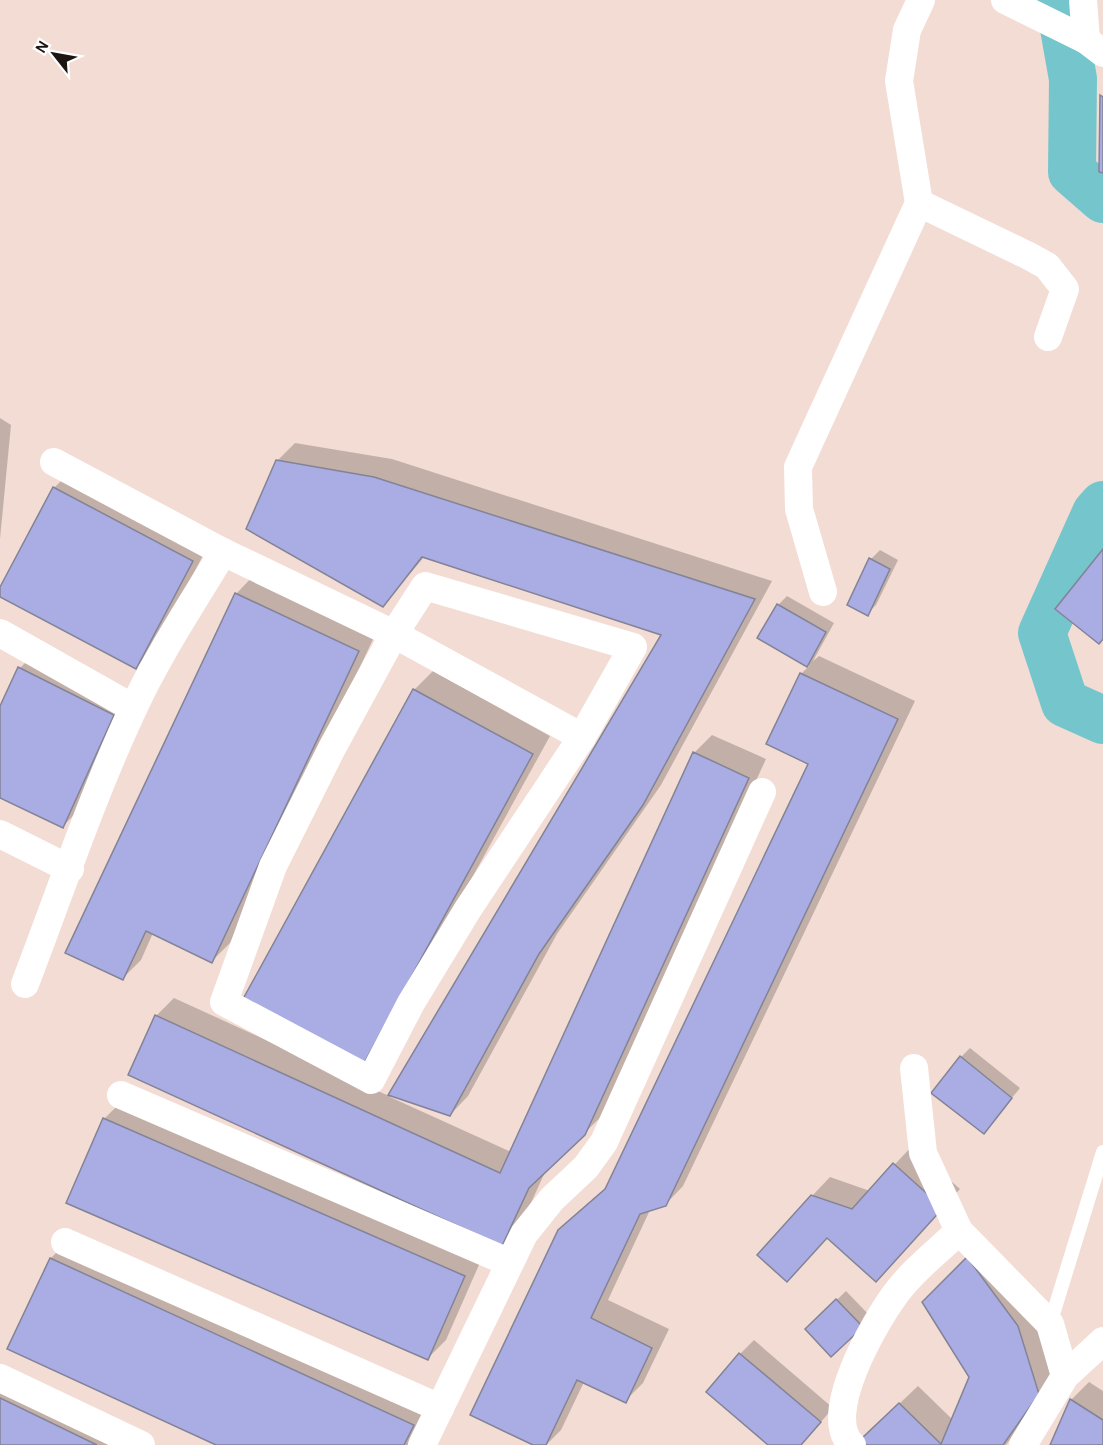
<svg xmlns="http://www.w3.org/2000/svg" width="1103" height="1445" viewBox="0 0 1103 1445" font-family="'Alegreya Sans',sans-serif">
  <style>
    .shadow { fill: #0003 }
    .lines { fill: none; stroke-linecap: round; stroke-linejoin: round }
    .river { stroke: #75c6cc; stroke-width: 48 }
    .building { fill: #aaace4; stroke: #828396; stroke-width: 1.5 }
    .service { stroke: #fff; stroke-width: 14 }
    .minor { stroke: #fff; stroke-width: 28 }
  </style>
  <rect width="100%" height="100%" fill="#f3dcd3"/>
  <!-- shadow -->
  <g class="shadow">
    <polygon points="0,418 11,425 0,539"/>
    <polygon points="295,443 392,459 772,581 661,785 557,934 468,1096 450,1115 391,1095 390,1097 511,1152 694,753 712,735 766,759 603,1115 546,1170 520,1227 502,1245 156,1016 174,998 389,1096 663,634 425,556 383,605 277,461"/>
    <polygon points="72,470 210,542 154,649 136,667 0,595 0,590 54,488"/>
    <polygon points="880,550 898,560 876,605 867,614 871,559"/>
    <polygon points="254,575 376,633 230,943 212,961 153,933 141,960 123,978 236,594"/>
    <polygon points="787,596 834,623 813,661 819,656 915,701 683,1186 665,1205 650,1210 608,1300 669,1329 643,1383 625,1401 584,1382 561,1430 546,1445 537,1445 578,1212 608,1186 810,763 801,674 809,666 759,638 778,605"/>
    <polygon points="38,650 131,696 81,808 63,826 0,796 0,709 20,668"/>
    <polygon points="433,671 550,736 380,1045 245,998 414,690"/>
    <polygon points="970,1048 1020,1088 984,1132 961,1057"/>
    <polygon points="122,1101 482,1258 446,1340 428,1358 104,1119"/>
    <polygon points="912,1146 960,1189 894,1262 812,1196 830,1177 870,1191"/>
    <polygon points="69,1240 431,1407 413,1445 220,1445 51,1258"/>
    <polygon points="986,1241 1036,1307 1057,1375 1006,1445 869,1445 880,1422 918,1386 953,1420 971,1377 924,1302"/>
    <polygon points="846,1291 871,1317 831,1355 807,1329"/>
    <polygon points="754,1340 833,1408 801,1445 770,1445 740,1354"/>
    <polygon points="1089,1382 1103,1391 1103,1445 1051,1445 1071,1400"/>
    <polygon points="0,1384 152,1445 0,1445"/>
  </g>
  <g class="lines">
    <!-- river -->
    <g class="river">
      <polyline points="1059,0 1073,79 1072,172 1103,199"/>
      <polyline points="1103,505 1096,513 1042,633 1065,703 1103,720"/>
    </g>
  </g>
  <!-- building -->
  <g class="building">
    <polygon points="1100,95 1103,97 1103,173 1099,172"/>
    <polygon points="276,460 374,477 755,599 643,805 539,954 450,1116 388,1095 661,635 422,557 383,607 246,529"/>
    <polygon points="53,487 193,561 136,669 0,597 0,587"/>
    <polygon points="1103,549 1103,639 1099,644 1055,609"/>
    <polygon points="869,558 890,569 868,616 847,605"/>
    <polygon points="235,593 359,651 212,963 146,931 123,980 65,953"/>
    <polygon points="777,604 826,632 807,667 757,638"/>
    <polygon points="18,667 114,715 63,828 0,798 0,706"/>
    <polygon points="800,673 898,719 666,1206 640,1214 591,1318 652,1348 626,1403 577,1380 546,1445 533,1445 470,1415 558,1230 605,1189 808,764 766,744"/>
    <polygon points="413,689 533,754 363,1065 243,999"/>
    <polygon points="693,752 749,778 585,1135 529,1188 502,1246 128,1075 155,1015 500,1173"/>
    <polygon points="960,1056 1012,1098 984,1134 931,1093"/>
    <polygon points="103,1118 465,1276 428,1360 66,1203"/>
    <polygon points="893,1163 943,1208 876,1282 827,1238 787,1282 757,1255 811,1195 852,1209"/>
    <polygon points="967,1257 1018,1326 1039,1394 1003,1445 867,1445 860,1440 899,1403 941,1444 969,1377 922,1302"/>
    <polygon points="50,1258 414,1425 404,1445 216,1445 7,1349"/>
    <polygon points="836,1299 863,1327 831,1357 805,1329"/>
    <polygon points="739,1353 821,1422 801,1445 768,1445 706,1392"/>
    <polygon points="0,1398 97,1445 0,1445"/>
    <polygon points="1070,1399 1103,1420 1103,1445 1050,1445"/>
  </g>
  <g class="lines">
    <!-- service -->
    <polyline class="service" points="1050,1324 1103,1152"/>
    <!-- minor -->
    <g class="minor">
      <polyline points="921,0 907,30 899,81 919,203 1027,255 1047,266 1065,289 1048,337"/>
      <polyline points="1005,0 1086,40 1103,53"/>
      <polyline points="1083,0 1086,40"/>
      <polyline points="54,462 223,552 394,634 582,737"/>
      <polygon points="425,586 633,647 582,737 468,909 411,1003 371,1080 224,1002 273,866 332,748 394,634"/>
      <polyline points="823,592 799,509 798,467 919,203"/>
      <polyline points="0,633 133,708"/>
      <polyline points="0,834 70,869"/>
      <path d="M25,984C60,893 91,799 132,711C157,656 192,604 223,552"/>
      <polyline points="914,1068 923,1153 959,1231 1050,1324 1065,1376"/>
      <polyline points="121,1095 508,1262"/>
      <polyline points="65,1242 440,1408"/>
      <polyline points="0,1378 141,1445"/>
      <polyline points="422,1445 524,1234 552,1199 586,1167 604,1142 762,792"/>
      <path d="M852,1445C820,1416 874,1324 894,1296C911,1272 938,1251 959,1231"/>
      <polyline points="1023,1445 1065,1376 1103,1341"/>
    </g>
  </g>
  <!-- north arrow -->
  <g transform="translate(54 54) rotate(301)" stroke="#ffffff" stroke-width="4.5" paint-order="stroke">
  <path d="M0-4.5L10 22L0 15L-10 22Z" fill="#1d1512"/>
  <text y="-9" font-size="16" font-weight="bold" text-anchor="middle" fill="#1d1512">N</text>
  </g>
</svg>
